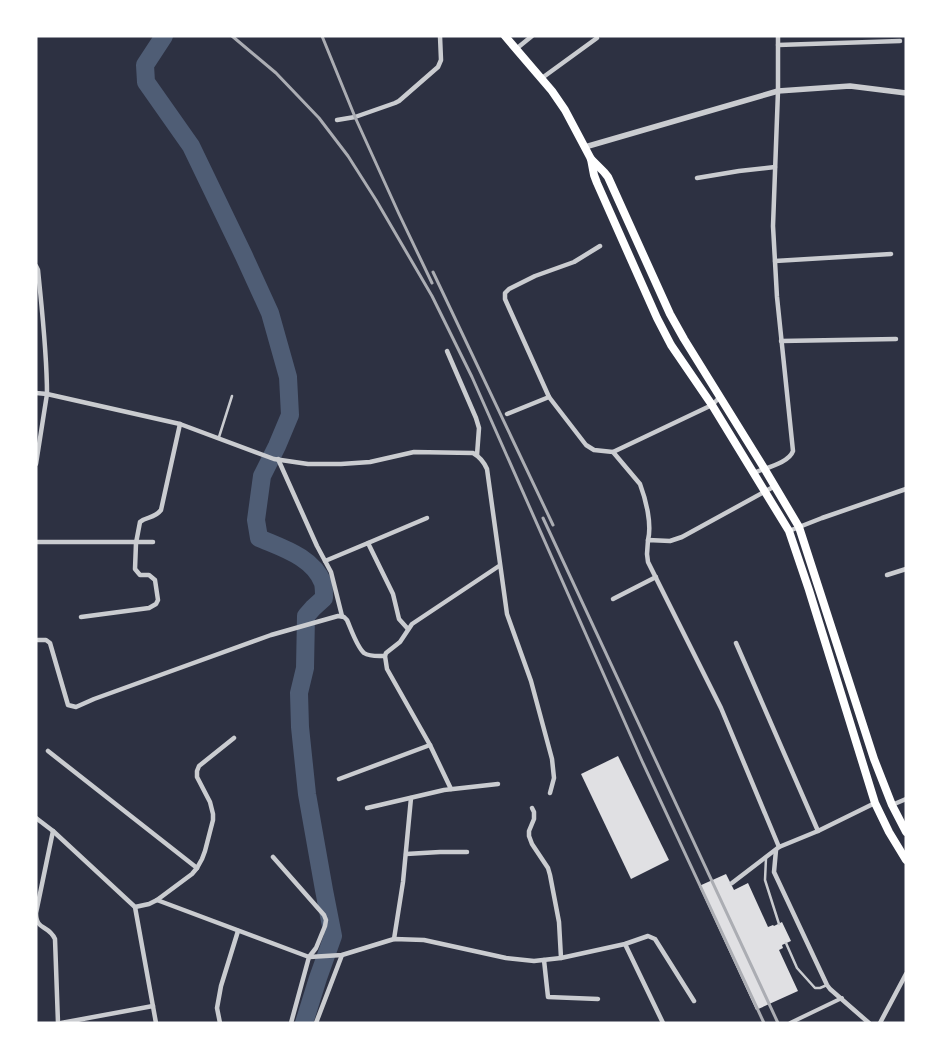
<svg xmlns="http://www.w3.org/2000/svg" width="942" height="1059" viewBox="0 0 942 1059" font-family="Rubik,sans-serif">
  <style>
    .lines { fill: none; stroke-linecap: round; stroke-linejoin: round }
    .river { stroke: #4f5d75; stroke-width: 18 }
    .building { fill: #e0e0e3 }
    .service { stroke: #caccd0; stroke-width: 2.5 }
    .pedestrian { stroke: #caccd0; stroke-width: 4 }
    .minor { stroke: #caccd0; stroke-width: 4.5 }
    .tertiary { stroke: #caccd0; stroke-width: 5.5 }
    .primary { stroke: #fff; stroke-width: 8 }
    .rail { stroke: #abadb3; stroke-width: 3 }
  </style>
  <rect width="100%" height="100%" fill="#2d3142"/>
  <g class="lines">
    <!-- river -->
    <path class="river" d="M164,36L145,65L146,82L191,146L244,256L270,313L288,377L290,415L277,446L262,476L256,520L259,538C282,548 313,557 323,583C324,587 324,594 324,598L313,608L306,616L305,668L299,693L300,727L307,794L324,890L333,936L318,978L304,1023"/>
  </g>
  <!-- building -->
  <g class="building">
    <polygon points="618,756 669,860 631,879 581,774"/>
    <polygon points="726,874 734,890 748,883 768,927 773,925 774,926 782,922 791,941 782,945 783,948 779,950 798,991 756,1010 699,886"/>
  </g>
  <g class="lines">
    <!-- service -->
    <g class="service">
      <polyline points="219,437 232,396"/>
      <polyline points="766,858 765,880 779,924"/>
      <polyline points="786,943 797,968 815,988 820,988 827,985"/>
    </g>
    <!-- pedestrian -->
    <polyline class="pedestrian" points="790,1023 842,998"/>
    <!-- minor -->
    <g class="minor">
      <polyline points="778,45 900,41"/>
      <polyline points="516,49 532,36"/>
      <polyline points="542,78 597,38"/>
      <polyline points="337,120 355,117 395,103 399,101 438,67 441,60 440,36"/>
      <polyline points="697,178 739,171 775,167"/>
      <polyline points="775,261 891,254"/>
      <path d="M36,266L38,270C42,311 47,353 47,394L36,464"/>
      <polyline points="781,341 896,339"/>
      <polyline points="447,351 476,418 479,428 477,455"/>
      <path d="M36,393L47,394L180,424L274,459L308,464H341L370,462L414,452L473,453C480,457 484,462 487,469L507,614L531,681L552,759L554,778L550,793"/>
      <polyline points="549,397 505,299 505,293 509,289 535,276 574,262 600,246"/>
      <path d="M507,414L549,397L586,445L594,450L613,452L640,484C646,500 652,524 648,540"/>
      <polyline points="613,452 712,405 720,397"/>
      <polyline points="278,459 317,546 331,572 342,616"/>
      <path d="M754,473C765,468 789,463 793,451L777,297L773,226L778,91V36"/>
      <polyline points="775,486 682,537 670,541 648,540 647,554 648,562 721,708 779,847"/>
      <polyline points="789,531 822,518 906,489"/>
      <polyline points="36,542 153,542"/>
      <polyline points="368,543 427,518"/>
      <polyline points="325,561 368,543 393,594 399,619 408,629"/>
      <polyline points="887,575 906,569"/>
      <polyline points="613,599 656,577"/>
      <path d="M81,617L149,608L156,604L158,600L155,580L149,575H140L135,569L136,543L140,522C147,516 154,519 161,510L180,424"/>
      <path d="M36,640H46L50,643L68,705L76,707L94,699L271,635L338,616L344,617L347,620C351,629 357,647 364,653C370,657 378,656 385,656"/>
      <polyline points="736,643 818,831"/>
      <polyline points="48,751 197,868"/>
      <polyline points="339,779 430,745"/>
      <polyline points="451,789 430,745 387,669 385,656 386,653 400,642 412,624 499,566"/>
      <polyline points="892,805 906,799"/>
      <polyline points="367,808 444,790 498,784"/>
      <polyline points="532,808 534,812 534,819 529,831 529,836 532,844 548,868 550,875 559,922 561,958"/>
      <polyline points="36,818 53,831 135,907 149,904 157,900 309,957 342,955 394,939 424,940 506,958 534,961 561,958 625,944 648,936 655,939 694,1001"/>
      <path d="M53,831L36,913C36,931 48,924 55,939L58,1023"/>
      <polyline points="776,850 774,872 827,985 830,989 869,1023"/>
      <polyline points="406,854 440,852 467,852"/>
      <polyline points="273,857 324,915 326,920 325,926 316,948 309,957 291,1023"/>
      <polyline points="732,883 779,847 818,831 875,803"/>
      <polyline points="157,900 192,874 197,868 202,859 205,851 213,820 213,814 210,802 197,777 197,771 199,766 234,738"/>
      <polyline points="135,907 156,1023"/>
      <polyline points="394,939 403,882 411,798"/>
      <polyline points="625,944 663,1023"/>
      <polyline points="544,960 548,997 598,999"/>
      <polyline points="61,1023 153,1006"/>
      <polyline points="220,1023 217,1008 221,986 238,931"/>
      <polyline points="316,1023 342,955"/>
      <polyline points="880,1023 906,974"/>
    </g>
    <!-- tertiary -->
    <polyline class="tertiary" points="585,147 778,91 850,86 906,93"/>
    <!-- primary -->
    <g class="primary">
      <polyline points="505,36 552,91 565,110 591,159 594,175 597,183 657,318 671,345 712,405 789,531 809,590 875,803 889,832 906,860"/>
      <polyline points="591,159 604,172 608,177 670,314 684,339 764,468 799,527 874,759 892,805 906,832"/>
    </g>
    <!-- rail -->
    <g class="rail">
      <polyline points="232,36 276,73 319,118 348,156 376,200 432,296 472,377 642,761 764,1023"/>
      <polyline points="322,36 355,117 399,214 432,283"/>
      <polyline points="433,272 553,525"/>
      <polyline points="543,518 778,1023"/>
    </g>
  </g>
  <!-- border -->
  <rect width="942" height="1059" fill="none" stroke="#ffffff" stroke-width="75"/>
</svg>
